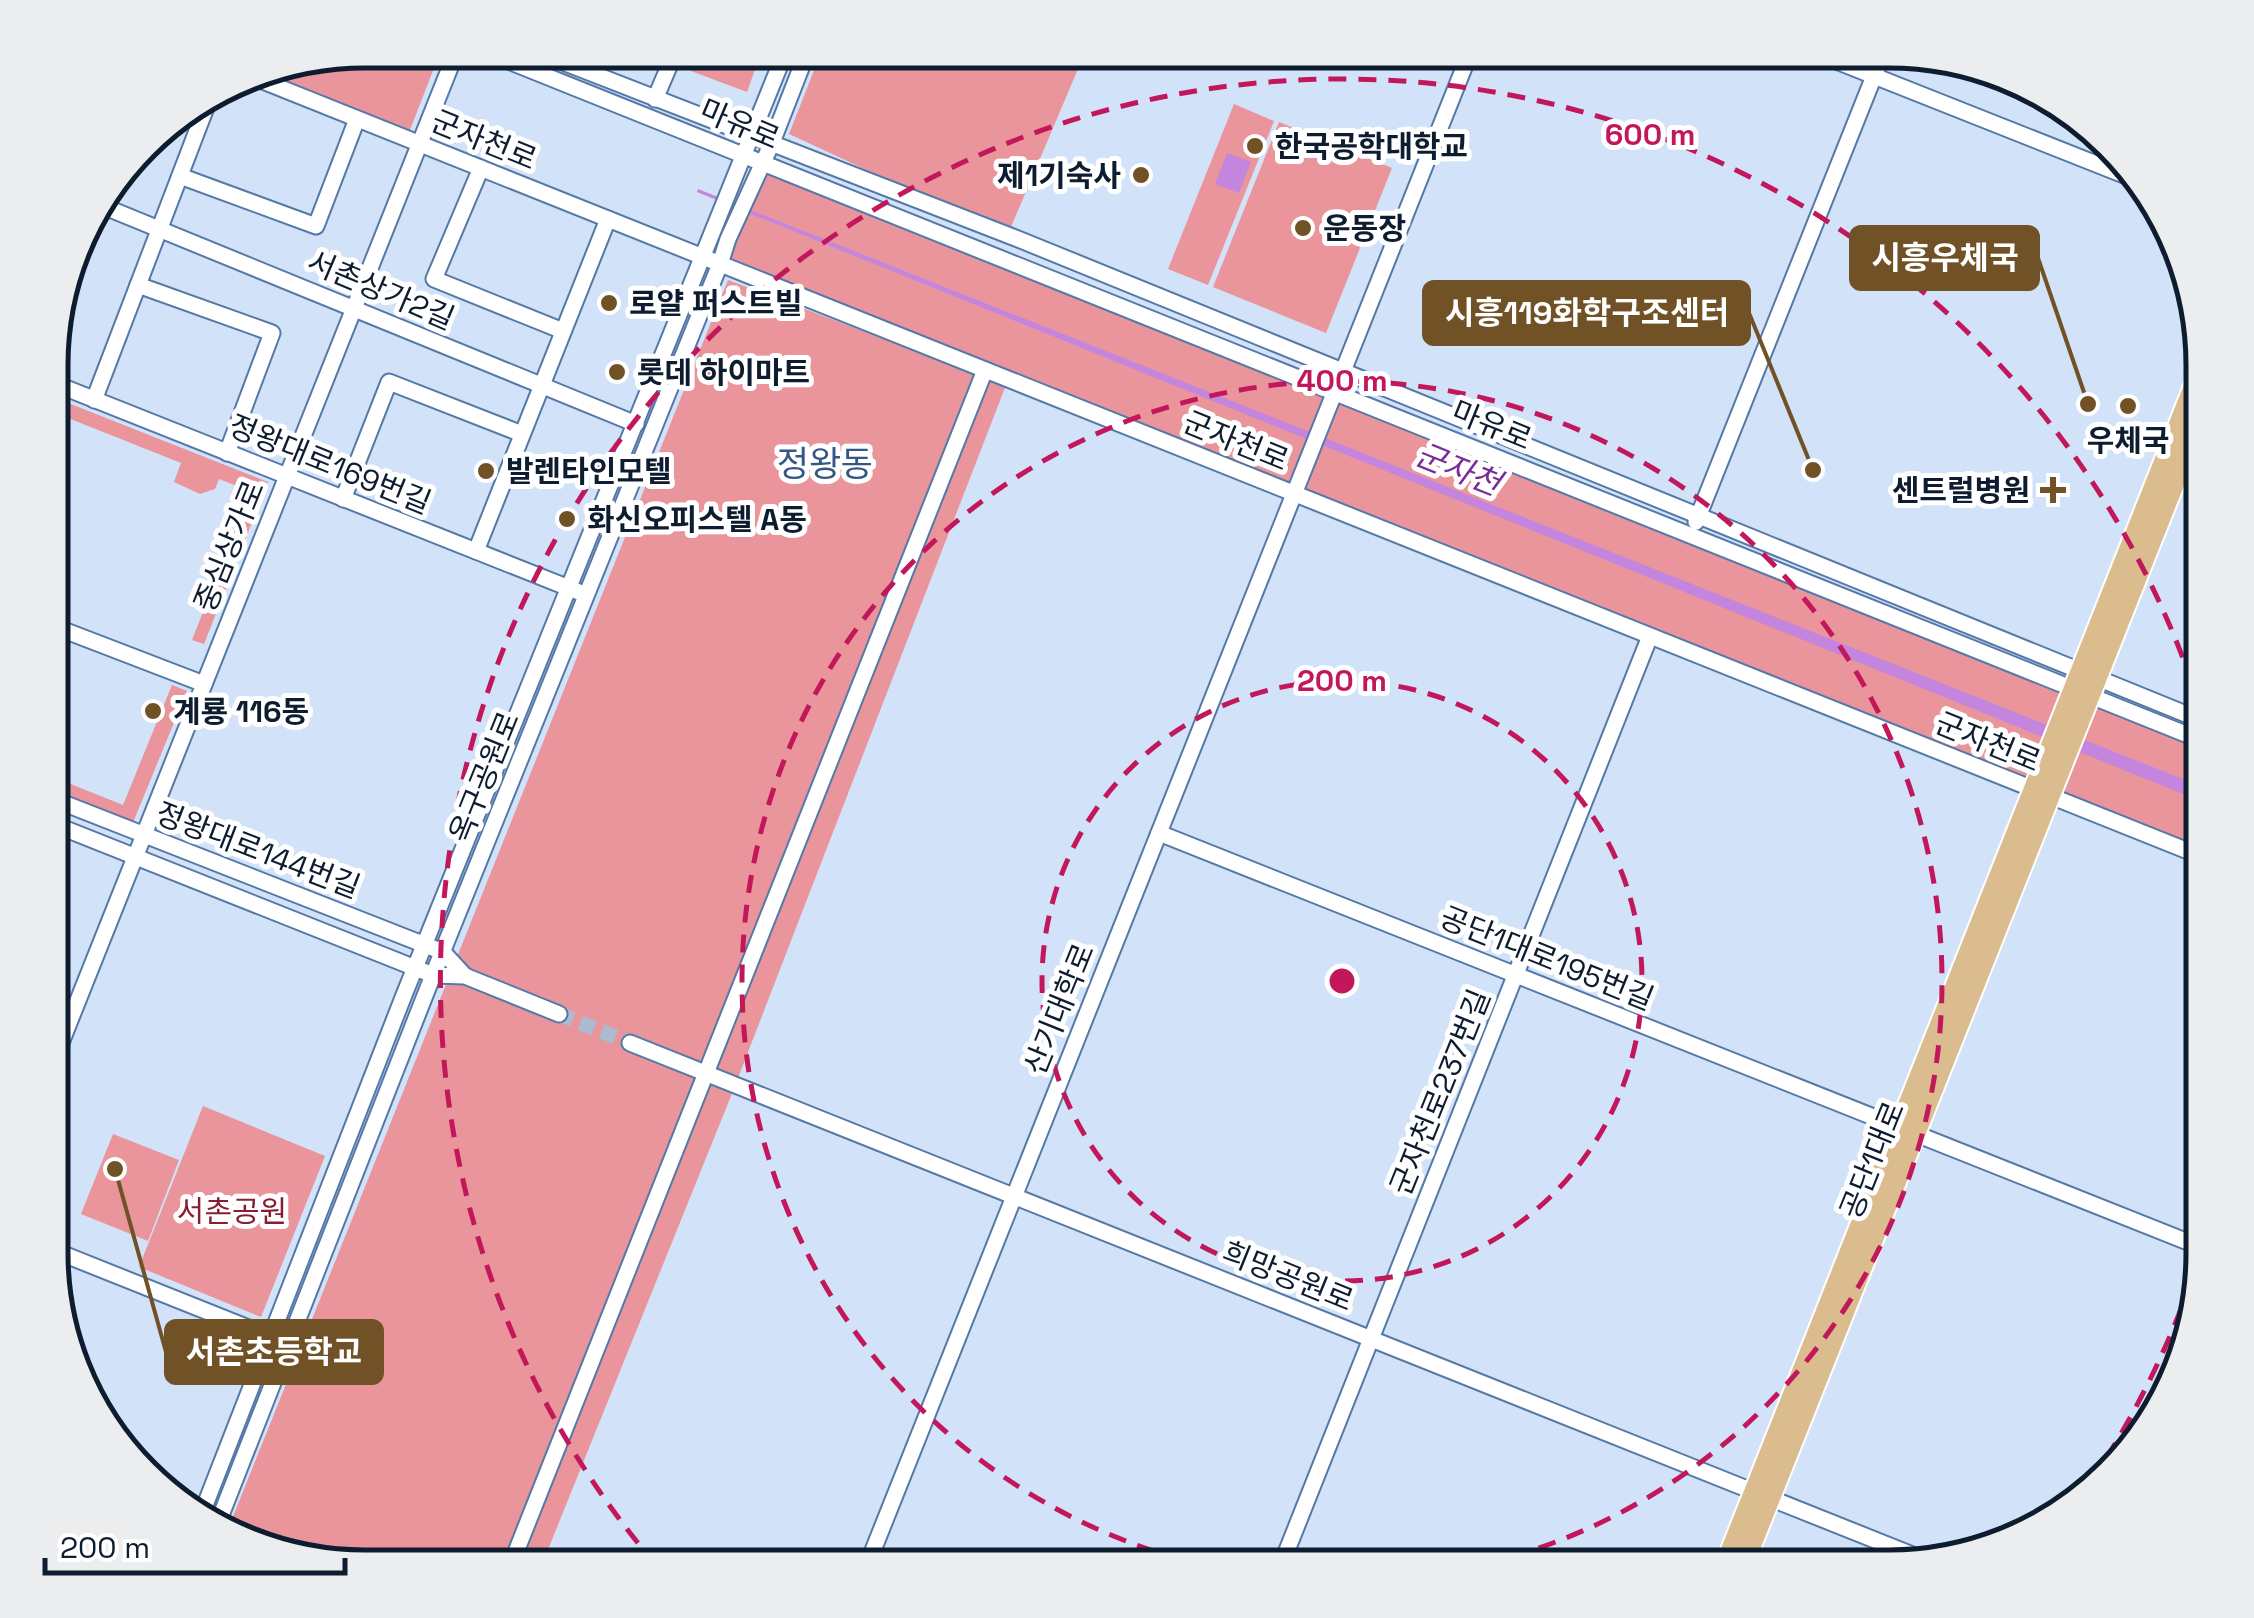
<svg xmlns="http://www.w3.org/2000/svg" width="2254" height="1618" viewBox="0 0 2254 1618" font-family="'Space Grotesk','Noto Sans KR',sans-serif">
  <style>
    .green { fill: #e9959b }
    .water { fill: #c385de }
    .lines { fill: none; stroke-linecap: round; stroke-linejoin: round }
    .minor-tunnel { stroke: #abbad0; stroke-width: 15; stroke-dasharray: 15 8; stroke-linecap: butt }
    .minor-casing { stroke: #5479a8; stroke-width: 19 }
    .major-casing { stroke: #fff; stroke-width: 24 }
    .minor { stroke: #fff; stroke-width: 15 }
    .major { stroke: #dabc8e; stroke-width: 20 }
    .ring { fill: none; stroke: #c2185b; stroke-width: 5; stroke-dasharray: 18 12 }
    .poi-dot { fill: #705226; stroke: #fff; stroke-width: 4 }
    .labels { text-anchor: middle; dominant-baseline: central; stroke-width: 10; stroke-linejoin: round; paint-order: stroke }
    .street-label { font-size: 30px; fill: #0d1c2f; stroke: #fff }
    .poi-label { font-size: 30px; font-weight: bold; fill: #0d1c2f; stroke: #fff; text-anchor: start }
    .park-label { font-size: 30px; fill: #861f33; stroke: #fff }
    .water-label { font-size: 32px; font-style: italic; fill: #792d96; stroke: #fff }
    .quarter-label { font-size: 35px; fill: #345785; stroke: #fff }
    .rim { fill: none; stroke: #0d1c2f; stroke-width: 5 }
    .centre { fill: #c2185b; stroke: #fff; stroke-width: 5 }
    .ring-label { font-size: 30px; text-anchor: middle; font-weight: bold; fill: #c2185b; stroke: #fff; stroke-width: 10; stroke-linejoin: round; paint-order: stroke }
    .leader { fill: none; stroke: #705226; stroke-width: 4 }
    .callout-dot { fill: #705226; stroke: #fff; stroke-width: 4 }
    .callout { fill: #705226; stroke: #705226; stroke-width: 4 }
    .callout-label { font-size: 32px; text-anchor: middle; font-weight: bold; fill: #fff }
  </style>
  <rect width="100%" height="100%" fill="#d2e2f8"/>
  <!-- green -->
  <g class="green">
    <polygon points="364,50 441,50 410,130 256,71"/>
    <polygon points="698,50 762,50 747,92 691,71"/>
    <polygon points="822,50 1086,50 1011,227 871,172 789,134"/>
    <polygon points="1234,104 1274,121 1208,285 1168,269"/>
    <polygon points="1279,122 1392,168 1326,333 1213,287"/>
    <polygon points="763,164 2203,740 2203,857 720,264"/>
    <path d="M728,280L1006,385L731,1096L541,1567C448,1567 307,1580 226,1534Z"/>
    <polygon points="53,397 268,482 204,644 192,640 250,491 219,479 215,489 200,494 174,482 181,463 53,412"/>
    <polygon points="172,685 187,691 132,825 53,792 53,777 123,805"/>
    <polygon points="203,1106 325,1156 261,1317 139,1267"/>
    <polygon points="113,1134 179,1160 148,1241 81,1214"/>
  </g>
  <!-- water -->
  <g class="water">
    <polygon points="1227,153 1251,162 1239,193 1215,184"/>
    <polygon points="698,189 2203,787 2203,802 697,192"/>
  </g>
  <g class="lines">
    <!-- minor-tunnel -->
    <polyline class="minor-tunnel" points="559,1014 630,1043"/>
    <defs>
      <g id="minor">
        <polyline points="481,50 2203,741"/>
        <polyline points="532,50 1023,241 2203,721"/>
        <polyline points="1811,51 2134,179"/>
        <polyline points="248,75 2203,857"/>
        <polyline points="655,99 676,50"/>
        <polyline points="481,168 434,279 563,331"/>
        <polyline points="180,176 316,226 357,119"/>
        <polyline points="105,207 636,424"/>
        <polyline points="138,285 272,333 227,453"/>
        <polyline points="53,383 579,592"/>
        <polyline points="94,400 210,97"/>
        <polyline points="343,499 389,382 522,434"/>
        <polyline points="1696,522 1884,51"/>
        <polyline points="476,551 608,219"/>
        <polyline points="53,626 204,684"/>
        <polyline points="53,799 443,952 465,976"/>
        <polyline points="53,824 433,975 465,976 559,1014"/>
        <polyline points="1159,833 2203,1248"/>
        <polyline points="630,1043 1925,1560"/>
        <polyline points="53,1063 457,50"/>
        <polyline points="53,1250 281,1341"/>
        <polyline points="200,1518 404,995 786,50"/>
        <polyline points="216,1528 433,975 720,264 728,239 771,145 808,50"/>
        <polyline points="510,1567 985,370"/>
        <polyline points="866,1568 1471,50"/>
        <polyline points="1280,1568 1650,636"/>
      </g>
      <g id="major">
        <polyline points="1724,1568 2203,364"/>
        <polyline points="1742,1568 2203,411"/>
      </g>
    </defs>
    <!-- minor casing -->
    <use href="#minor" class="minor-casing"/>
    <!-- major casing -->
    <use href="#major" class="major-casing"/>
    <!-- minor -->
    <use href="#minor" class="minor"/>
    <!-- major -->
    <use href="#major" class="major"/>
  </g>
  <!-- distance rings -->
  <g class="ring">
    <circle cx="1342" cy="981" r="300"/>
    <path d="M1212 1567A600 600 0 1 1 1472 1567"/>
    <path d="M2201 1252A901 901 0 0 1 2089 1485M657 1566A901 901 0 1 1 2201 710"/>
  </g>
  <!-- markers -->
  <g class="poi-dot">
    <circle cx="1255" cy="146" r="10"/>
    <circle cx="1141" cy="175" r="10"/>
    <circle cx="1303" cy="228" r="10"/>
    <circle cx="609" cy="303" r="10"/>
    <circle cx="617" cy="372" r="10"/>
    <circle cx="2128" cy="406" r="10"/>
    <circle cx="486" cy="471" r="10"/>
    <path d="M2048 475h10v10h10v10h-10v10h-10v-10h-10v-10h10z"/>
    <circle cx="567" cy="519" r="10"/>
    <circle cx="153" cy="711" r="10"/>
  </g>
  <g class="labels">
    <!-- street labels -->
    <g class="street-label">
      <text transform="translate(740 124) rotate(23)">마유로</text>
      <text transform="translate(484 140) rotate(22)">군자천로</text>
      <text transform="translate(381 290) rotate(23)">서촌상가2길</text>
      <text transform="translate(1492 425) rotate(22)">마유로</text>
      <text transform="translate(1236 441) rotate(22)">군자천로</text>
      <text transform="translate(330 464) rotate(22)">정왕대로169번길</text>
      <text transform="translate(229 546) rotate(-68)">중심상가로</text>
      <text transform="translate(1988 742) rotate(22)">군자천로</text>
      <text transform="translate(484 777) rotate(-68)">옥구공원로</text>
      <text transform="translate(258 850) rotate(21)">정왕대로144번길</text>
      <text transform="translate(1547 958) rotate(22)">공단1대로195번길</text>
      <text transform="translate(1059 1009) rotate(-68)">산기대학로</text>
      <text transform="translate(1440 1092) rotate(-68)">군자천로237번길</text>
      <text transform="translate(1872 1160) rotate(-68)">공단1대로</text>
      <text transform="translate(1288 1276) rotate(22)">희망공원로</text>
    </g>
    <!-- poi labels -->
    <g class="poi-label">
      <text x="1275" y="146">한국공학대학교</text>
      <text x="1121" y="175" text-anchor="end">제1기숙사</text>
      <text x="1323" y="228">운동장</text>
      <text x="629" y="303">로얄 퍼스트빌</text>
      <text x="637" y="372">롯데 하이마트</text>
      <text x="2128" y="440" text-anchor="middle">우체국</text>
      <text x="506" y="471">발렌타인모텔</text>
      <text x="2030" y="490" text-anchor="end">센트럴병원</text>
      <text x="587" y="519">화신오피스텔 A동</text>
      <text x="173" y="711">계룡 116동</text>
    </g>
    <!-- park labels -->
    <g class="park-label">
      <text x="232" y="1211">서촌공원</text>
    </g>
    <!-- water labels -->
    <g class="water-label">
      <text transform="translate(1458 469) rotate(22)">군자천</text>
    </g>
    <!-- quarter labels -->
    <g class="quarter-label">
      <text x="825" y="464">정왕동</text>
    </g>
  </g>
  <!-- crop -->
  <path d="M0 0H2254V1618H0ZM365 68H1889A297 297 0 0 1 2186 365V1253A297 297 0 0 1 1889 1550H365A297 297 0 0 1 68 1253V365A297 297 0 0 1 365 68Z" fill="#ecedee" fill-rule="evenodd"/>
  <path class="rim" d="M365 68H1889A297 297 0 0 1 2186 365V1253A297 297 0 0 1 1889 1550H365A297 297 0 0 1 68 1253V365A297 297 0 0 1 365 68Z"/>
  <circle cx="1342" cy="981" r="15" class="centre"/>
  <g class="ring-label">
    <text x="1650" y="145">600 m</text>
    <text x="1342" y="391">400 m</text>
    <text x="1342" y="691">200 m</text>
  </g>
  <!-- callouts -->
  <path class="leader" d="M2088 404L2038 258M1813 470L1749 313M115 1169L166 1352"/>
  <g class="callout-dot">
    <circle cx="2088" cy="404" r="10"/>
    <circle cx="1813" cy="470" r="10"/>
    <circle cx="115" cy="1169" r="10"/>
  </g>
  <g class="callout">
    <rect x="1851" y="227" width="187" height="62" rx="10"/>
    <rect x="1424" y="282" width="325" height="62" rx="10"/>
    <rect x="166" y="1321" width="216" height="62" rx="10"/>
  </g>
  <g class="callout-label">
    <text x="1945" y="269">시흥우체국</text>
    <text x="1587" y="324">시흥119화학구조센터</text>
    <text x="274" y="1363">서촌초등학교</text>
  </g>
  <!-- scale -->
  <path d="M45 1558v15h300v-15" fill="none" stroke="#0d1c2f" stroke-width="5"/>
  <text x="60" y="1558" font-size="30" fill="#0d1c2f" stroke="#ffffff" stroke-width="8" paint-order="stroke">200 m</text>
</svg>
